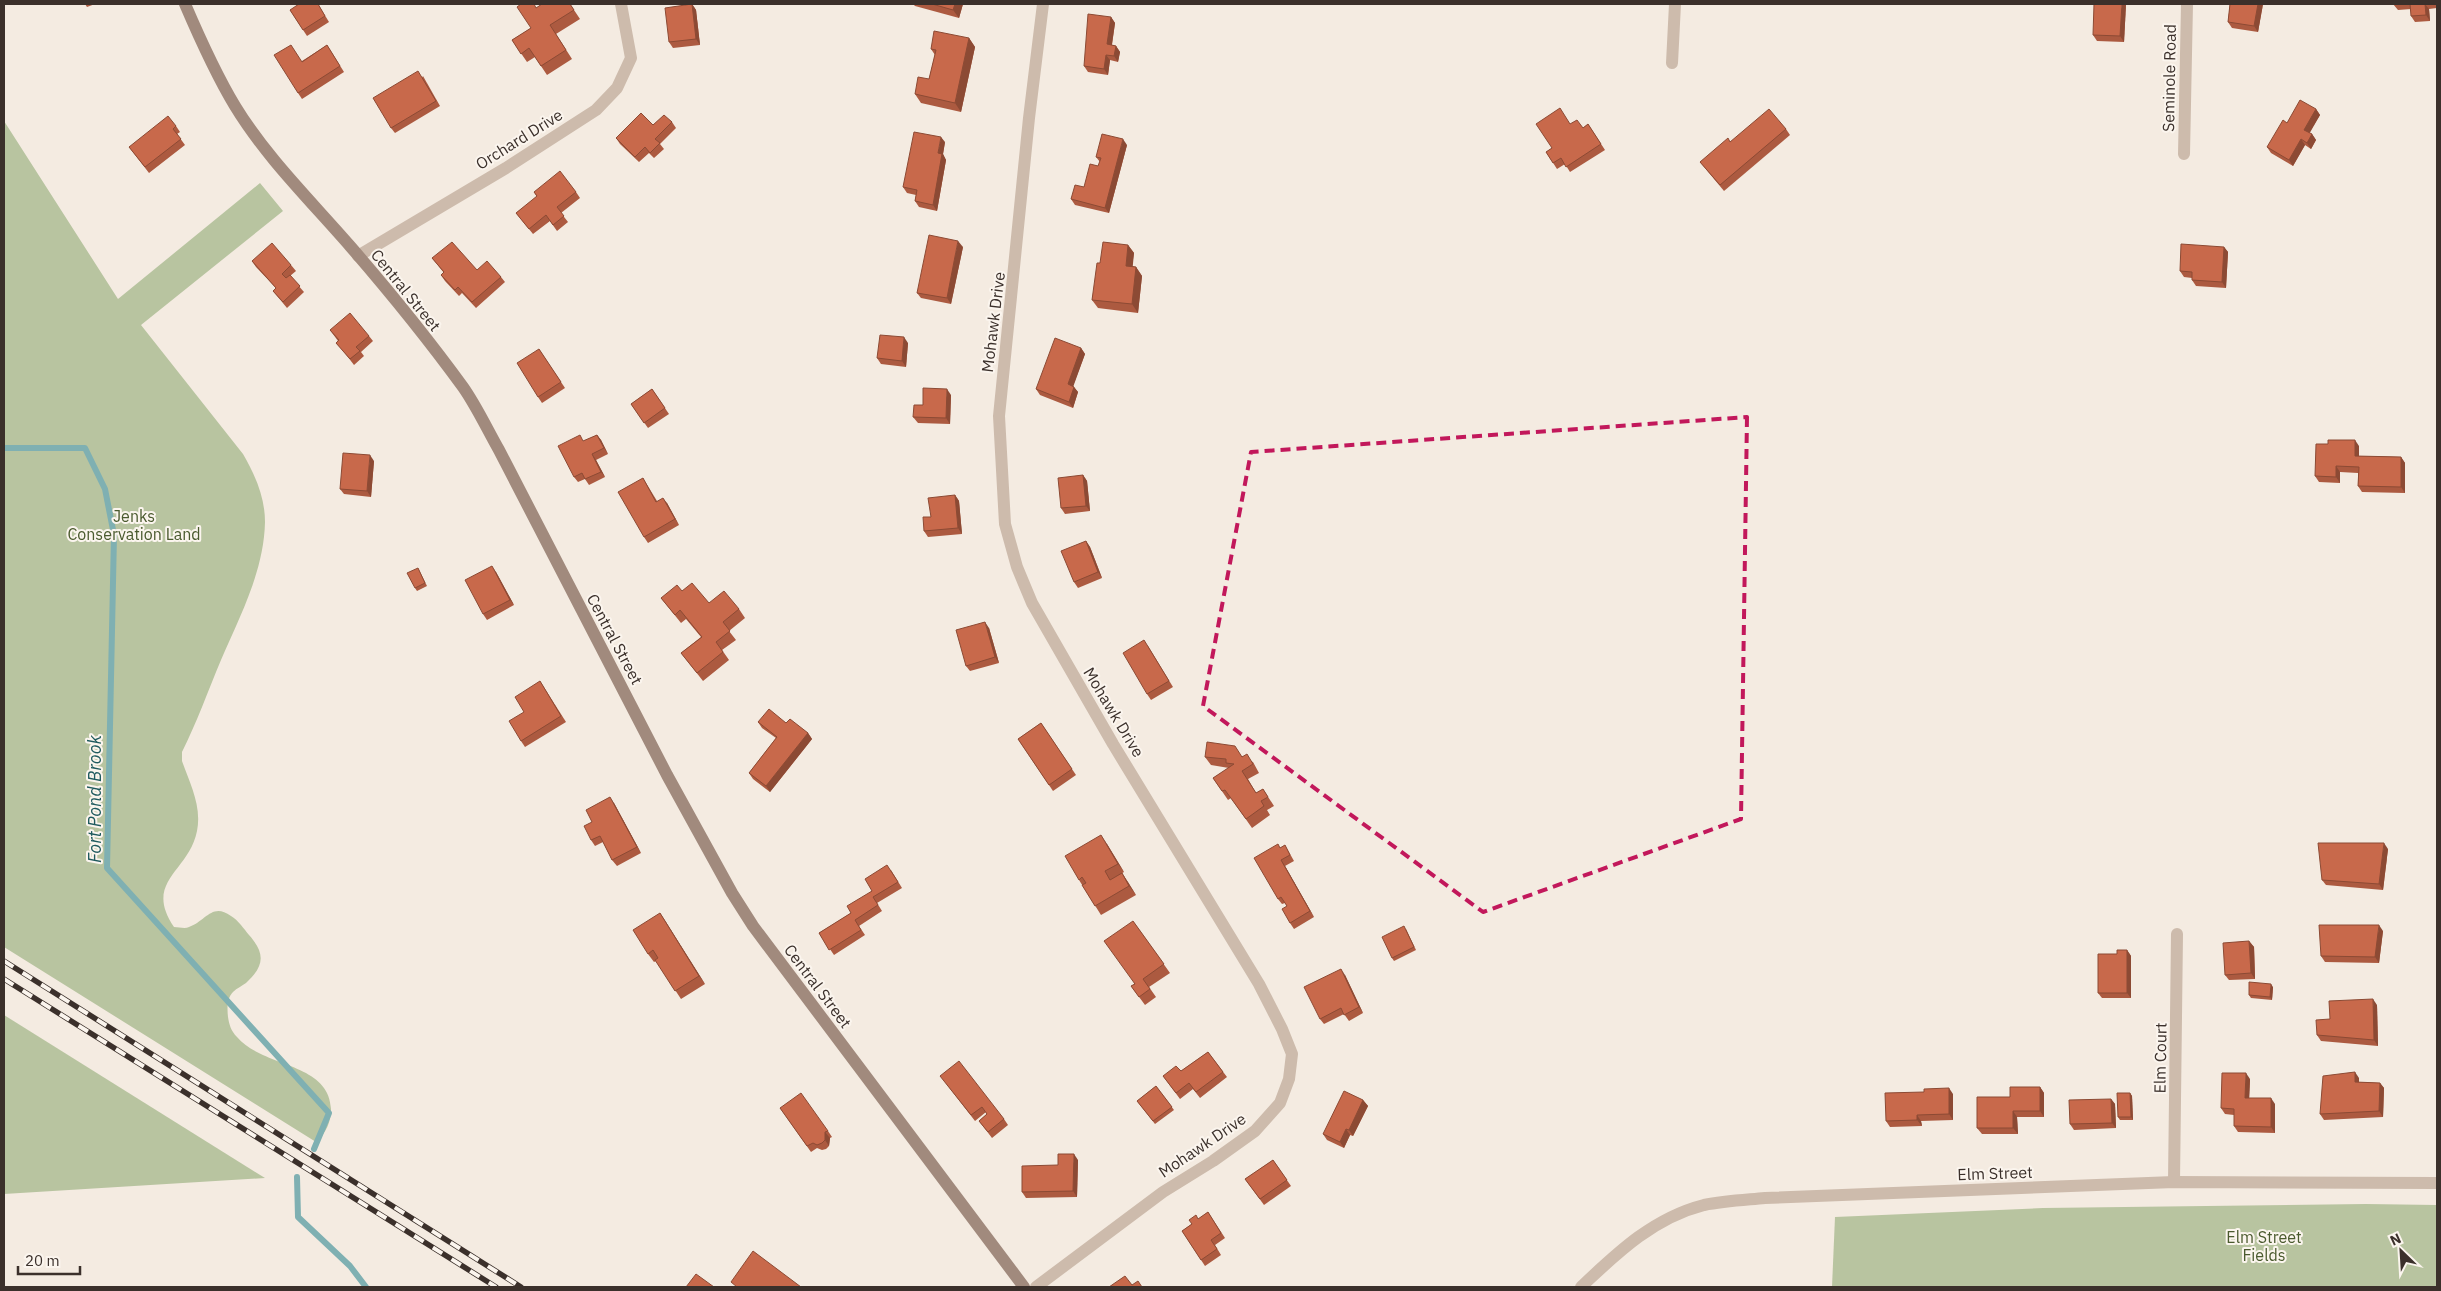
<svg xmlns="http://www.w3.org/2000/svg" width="2441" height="1291" viewBox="0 0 2441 1291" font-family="'IBM Plex Sans',sans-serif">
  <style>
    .green { fill: #b8c4a0 }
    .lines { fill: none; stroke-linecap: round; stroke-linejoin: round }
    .stream { stroke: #7fb0b2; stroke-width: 6 }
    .street { stroke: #cdbbac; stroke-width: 12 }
    .secondary { stroke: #a18a7d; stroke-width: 12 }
    .rail-casing { stroke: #3b302b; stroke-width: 5.5 }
    .rail { stroke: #fbf5ee; stroke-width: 4; stroke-dasharray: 11; stroke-linecap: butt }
    .wall { fill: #ac5a40 }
    .shaded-wall { fill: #8c4a34 }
    .building { fill: #c8694b; stroke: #8c4a34 }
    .marked { fill: none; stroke: #c2185b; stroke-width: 4; stroke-dasharray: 10 6; stroke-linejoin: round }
    .labels { text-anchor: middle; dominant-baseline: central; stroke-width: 4; stroke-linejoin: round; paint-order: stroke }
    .street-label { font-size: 16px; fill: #3b302b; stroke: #fbf5ee }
    .park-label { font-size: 16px; fill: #4a5a2e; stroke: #fbf5ee }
    .water-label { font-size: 18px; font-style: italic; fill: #1f5a5e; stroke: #fbf5ee }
  </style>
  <rect width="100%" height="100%" fill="#f4ebe1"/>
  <!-- green -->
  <g class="green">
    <path d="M4,121L118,299L260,183L283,211L141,325L243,454C255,475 265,497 265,522C264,571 240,616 221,660C208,691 197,722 182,752V761C190,784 202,806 197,831C189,872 143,881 174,927C179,927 185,929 189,927C206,921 212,902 231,916C238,920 244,929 249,935C266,954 264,966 246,983C242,986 237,988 233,992C227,998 227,1008 228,1017C229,1024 231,1031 237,1037C263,1068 329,1062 331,1109C331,1122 326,1133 316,1142L4,947Z"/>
    <polygon points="4,1015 265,1178 4,1194"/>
    <polygon points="2366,1204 2437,1205 2437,1287 1832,1287 1835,1217 2043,1208"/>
  </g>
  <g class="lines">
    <!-- stream -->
    <g class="stream">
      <polyline points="4,448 85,448 105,489 114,535 107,868 329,1113 314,1149"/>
      <polyline points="297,1177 298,1217 350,1266 366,1287"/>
    </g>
    <!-- street -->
    <g class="street">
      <polyline points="1672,63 1675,4"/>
      <polyline points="2184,154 2187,4"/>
      <polyline points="358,256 506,168 596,110 617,88 631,58 621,4"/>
      <polyline points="2174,1182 2177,934"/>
      <polyline points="1036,1287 1163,1192 1213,1161 1255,1131 1280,1103 1289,1079 1292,1054 1282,1029 1259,984 1113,744 1032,603 1017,567 1005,524 999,416 1029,118 1043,4"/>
      <path d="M1581,1287C1617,1253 1653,1218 1704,1205C1724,1201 1744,1200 1765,1198L2174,1182L2437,1183"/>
    </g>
    <!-- secondary -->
    <path class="secondary" d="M185,4C200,39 215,73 235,106C266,157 310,200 350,246C389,291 428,339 463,387C477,407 487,429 499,450L667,775L732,893L753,926L1024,1287"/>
    <defs>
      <g id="rail">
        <polyline points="4,961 521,1287"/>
        <polyline points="4,979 496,1287"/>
      </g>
    </defs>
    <!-- rail casing -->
    <use href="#rail" class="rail-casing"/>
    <!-- rail -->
    <use href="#rail" class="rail"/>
  </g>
  <!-- wall -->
  <g class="wall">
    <polygon points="85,4 95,4 87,7"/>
    <polygon points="318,4 329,22 307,36 290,10"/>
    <polygon points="570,4 580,19 556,34 572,59 547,75 535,57 527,62 512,40 531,28 537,8"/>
    <polygon points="692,4 696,10 700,45 673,48 669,42"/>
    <polygon points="913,4 963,4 959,18 915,6"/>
    <polygon points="2126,4 2124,42 2097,41 2093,35"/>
    <polygon points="2230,4 2263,4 2258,32 2232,28 2228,22"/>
    <polygon points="2393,4 2437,4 2437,8 2429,9 2430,21 2415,22 2411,16 2411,9 2398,10"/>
    <polygon points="1111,17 1115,23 1112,45 1116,46 1120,52 1118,62 1110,60 1108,75 1088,72 1084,66"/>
    <polygon points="969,38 975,47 961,112 921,103 915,94 929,79 935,55 931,49"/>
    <polygon points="327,45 344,72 302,99 298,93 302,61"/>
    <polygon points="423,76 440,106 395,133 391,128"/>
    <polygon points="2316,109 2320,115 2309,133 2312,134 2316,140 2311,149 2305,145 2293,166 2271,153 2267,147 2287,123"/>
    <polygon points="672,122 676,128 660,144 664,149 654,158 649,153 639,162 620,144 616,138 653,125"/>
    <polygon points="1571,124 1583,128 1588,124 1605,150 1570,172 1565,164 1557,169 1546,152 1552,148"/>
    <polygon points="176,126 180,132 177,134 185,145 149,173 129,147"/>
    <polygon points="1786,129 1790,135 1724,191 1700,162 1730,142"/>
    <polygon points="945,142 943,154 946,160 937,211 919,207 915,201 916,195 907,193 903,187"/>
    <polygon points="1127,145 1109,213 1075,205 1071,199 1084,187 1098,166 1100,162 1096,157"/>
    <polygon points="534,192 576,192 580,198 561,213 568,222 557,231 550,221 533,234 516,213 537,197"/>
    <polygon points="1128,245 1134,253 1132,266 1136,267 1142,276 1138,313 1098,308 1092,300 1100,263"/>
    <polygon points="963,247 951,304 921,298 917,293"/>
    <polygon points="2224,247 2228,252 2226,288 2196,286 2192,280 2192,278 2184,277 2180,271"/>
    <polygon points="432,258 501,277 505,282 476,308 462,293 459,296 445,281 441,275 444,273"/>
    <polygon points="252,261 291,265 296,271 290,276 304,292 287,308 273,291 276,288 256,267"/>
    <polygon points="330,330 369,336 373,341 361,352 364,356 354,365 341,348 336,343 338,341"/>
    <polygon points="908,343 906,367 881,364 877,358"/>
    <polygon points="1081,348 1085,354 1073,386 1078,392 1073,408 1040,395 1036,389"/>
    <polygon points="539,349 565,388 542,403 538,397"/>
    <polygon points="652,389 669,414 648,428 631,404"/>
    <polygon points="951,395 950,424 918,423 913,417 923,405"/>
    <polygon points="597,435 601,440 608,454 596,460 605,477 589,485 585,479 578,482 574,477 584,441"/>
    <polygon points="2359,446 2359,456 2401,457 2405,463 2405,493 2362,492 2358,486 2358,473 2340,472 2340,483 2319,482 2315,476"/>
    <polygon points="374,461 371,497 344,494 340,489"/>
    <polygon points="1083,475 1087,481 1090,511 1065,514 1061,508"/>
    <polygon points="643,478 657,501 667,503 679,525 648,543 644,537"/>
    <polygon points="955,495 959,501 962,534 928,537 924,531 931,517"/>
    <polygon points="1086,541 1090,547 1102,578 1078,588 1074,582"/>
    <polygon points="418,568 427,586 417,591 415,588"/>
    <polygon points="496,572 514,605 487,620 483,614"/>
    <polygon points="682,591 709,603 739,609 745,618 729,631 736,640 722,650 729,660 703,681 681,653 701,637 686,619 681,623 661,598"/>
    <polygon points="989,628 999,663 970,671 966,666"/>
    <polygon points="1148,646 1173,687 1151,700 1147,694"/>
    <polygon points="540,681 566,722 525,747 521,741 524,712"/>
    <polygon points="758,722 808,733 812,739 770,792 753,779 749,773 776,738 762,728"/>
    <polygon points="1041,723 1076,775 1053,791 1018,739"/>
    <polygon points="1242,756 1253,762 1259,773 1248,779 1256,793 1263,789 1274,806 1267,810 1270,815 1252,828 1231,798 1228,800 1213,778 1229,768 1211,765 1205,757"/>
    <polygon points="614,803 641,853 617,866 612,860 603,842 595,846 591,840 592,822"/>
    <polygon points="1107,844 1124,872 1111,880 1122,873 1136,895 1101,915 1079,880"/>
    <polygon points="1285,845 1294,861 1285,866 1314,917 1294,929 1290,923 1287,906 1285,903 1282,904 1278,899 1280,848"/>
    <polygon points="2388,849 2383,890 2326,885 2322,880"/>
    <polygon points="891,870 902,888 877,903 882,911 859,926 865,935 834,955 819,933 851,913"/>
    <polygon points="660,913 705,984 681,999 656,961 654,962 648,954"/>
    <polygon points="1133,921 1170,973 1149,987 1156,997 1145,1005 1131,986 1134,984"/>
    <polygon points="1406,929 1416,950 1394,961 1392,958"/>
    <polygon points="2383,931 2379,963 2325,962 2321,956"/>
    <polygon points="2249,941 2254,947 2255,979 2229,980 2225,975"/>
    <polygon points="2127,950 2131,956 2131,998 2102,998 2098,993 2117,954"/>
    <polygon points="1345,975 1363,1013 1349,1021 1344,1014 1324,1024 1320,1019"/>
    <polygon points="2273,987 2272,1000 2251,998 2249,995"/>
    <polygon points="2377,1005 2378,1046 2321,1041 2317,1035 2330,1019"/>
    <polygon points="1208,1052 1227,1077 1200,1098 1193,1089 1180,1099 1163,1076 1181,1071"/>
    <polygon points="2359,1078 2359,1082 2380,1083 2384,1088 2383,1117 2324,1120 2320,1114"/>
    <polygon points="2250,1079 2249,1098 2275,1104 2275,1133 2238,1132 2234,1126 2234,1115 2225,1114 2221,1108"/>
    <polygon points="945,1082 1004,1119 1008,1125 992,1138 979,1121 987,1114 986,1112 975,1121"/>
    <polygon points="1156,1086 1174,1110 1155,1124 1137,1101"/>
    <polygon points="2040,1087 2044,1093 2044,1117 2017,1117 2018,1134 1982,1134 1977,1128 2010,1097"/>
    <polygon points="2130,1093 2132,1096 2133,1120 2120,1120 2118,1117"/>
    <polygon points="1953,1094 1953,1120 1921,1121 1922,1126 1890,1127 1886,1121"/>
    <polygon points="2111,1099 2115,1104 2116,1128 2074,1130 2070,1124"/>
    <polygon points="1363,1100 1368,1106 1353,1136 1350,1135 1344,1148 1327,1140 1323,1134"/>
    <polygon points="780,1108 828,1131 832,1137 830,1138 829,1146 826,1149 822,1150 817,1148 811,1152"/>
    <polygon points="1078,1160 1077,1197 1026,1198 1022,1192"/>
    <polygon points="1273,1160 1291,1186 1264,1205 1245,1179"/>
    <polygon points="1208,1212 1225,1238 1215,1245 1221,1255 1205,1266 1182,1231"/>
  </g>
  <!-- shaded-wall -->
  <g class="shaded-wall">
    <polygon points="692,4 696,10 700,45 696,39"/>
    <polygon points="955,4 963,4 959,18 953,10"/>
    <polygon points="2122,4 2126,4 2124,42 2120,36"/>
    <polygon points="2258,4 2263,4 2258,32 2254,26"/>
    <polygon points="2425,4 2429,9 2430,21 2426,15"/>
    <polygon points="1111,17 1115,23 1111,50 1107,44"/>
    <polygon points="969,38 975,47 961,112 955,103"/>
    <polygon points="1116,46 1120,52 1118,62 1114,56"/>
    <polygon points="1106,55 1110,60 1108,75 1104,69"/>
    <polygon points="2316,109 2320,115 2308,136 2304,130"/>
    <polygon points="2312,134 2316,140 2311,149 2307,143"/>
    <polygon points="941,137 945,142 943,154 946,160 937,211 933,205 938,153"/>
    <polygon points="1123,139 1127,145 1109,213 1105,208"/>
    <polygon points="2301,139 2305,145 2293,166 2289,160"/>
    <polygon points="958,241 963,247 951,304 947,298"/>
    <polygon points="1128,245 1134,253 1132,274 1126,266"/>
    <polygon points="2224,247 2228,252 2226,288 2222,282"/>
    <polygon points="1136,267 1142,276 1138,313 1132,304"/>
    <polygon points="904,337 908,343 906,367 902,361"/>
    <polygon points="1081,348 1085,354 1072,390 1068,384"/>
    <polygon points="1074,387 1078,392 1073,408 1069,402"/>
    <polygon points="947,389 951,395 950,424 946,418"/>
    <polygon points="597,435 601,440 608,454 604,448"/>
    <polygon points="2355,440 2359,446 2359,462 2355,456"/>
    <polygon points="592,454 596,460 605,477 601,472"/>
    <polygon points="370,455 374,461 371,497 367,491"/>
    <polygon points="2401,457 2405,463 2405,493 2401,487"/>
    <polygon points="2336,466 2340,472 2340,483 2336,477"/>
    <polygon points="1083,475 1087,481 1090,511 1086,506"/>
    <polygon points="955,495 959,501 962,534 958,528"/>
    <polygon points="663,498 667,503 679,525 675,519"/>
    <polygon points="1086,541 1090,547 1102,578 1098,572"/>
    <polygon points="492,566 496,572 514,605 510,600"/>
    <polygon points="985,622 989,628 999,663 995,657"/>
    <polygon points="808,733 812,739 770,792 766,786"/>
    <polygon points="610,797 614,803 641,853 637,847"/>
    <polygon points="1101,835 1107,844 1124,872 1118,864"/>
    <polygon points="2384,843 2388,849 2383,890 2379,884"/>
    <polygon points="1281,860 1285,866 1314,917 1310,911"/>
    <polygon points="1122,873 1128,882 1136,895 1129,886"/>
    <polygon points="660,913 666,922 705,984 699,976"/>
    <polygon points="2379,925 2383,931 2379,963 2375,957"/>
    <polygon points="2249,941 2254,947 2255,979 2251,973"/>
    <polygon points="2127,950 2131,956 2131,998 2127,993"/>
    <polygon points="1341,969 1345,975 1363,1013 1359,1007"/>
    <polygon points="2271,984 2273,987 2272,1000 2270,997"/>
    <polygon points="2373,999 2377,1005 2378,1046 2374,1040"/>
    <polygon points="2355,1072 2359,1078 2359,1088 2355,1082"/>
    <polygon points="2246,1073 2250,1079 2249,1103 2245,1098"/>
    <polygon points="2380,1083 2384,1088 2383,1117 2379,1111"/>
    <polygon points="2040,1087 2044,1093 2044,1117 2040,1111"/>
    <polygon points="1949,1088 1953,1094 1953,1120 1949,1114"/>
    <polygon points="2130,1093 2132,1096 2133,1120 2131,1117"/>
    <polygon points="2271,1098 2275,1104 2275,1133 2271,1127"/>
    <polygon points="2111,1099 2115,1104 2116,1128 2112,1123"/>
    <polygon points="1363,1100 1368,1106 1353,1136 1349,1130"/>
    <polygon points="2013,1111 2017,1117 2018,1134 2013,1128"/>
    <polygon points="1917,1115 1921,1121 1922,1126 1917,1120"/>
    <polygon points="1346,1129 1350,1135 1344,1148 1340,1142"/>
    <polygon points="825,1132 830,1138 829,1146 825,1140"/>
    <polygon points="1074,1154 1078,1160 1077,1197 1073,1191"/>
  </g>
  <!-- building -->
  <g class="building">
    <polygon points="299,4 318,4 325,16 303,30 290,10"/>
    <polygon points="521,4 534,4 536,8 542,4 570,4 574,10 550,25 566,50 541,66 529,48 521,54 512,40 531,28 517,7"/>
    <polygon points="692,4 696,39 669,42 665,8"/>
    <polygon points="932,4 955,4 953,10"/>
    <polygon points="2094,4 2122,4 2120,36 2093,35"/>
    <polygon points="2230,4 2258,4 2254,26 2228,22"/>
    <polygon points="2410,4 2425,4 2426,15 2411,16"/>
    <polygon points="1088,14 1111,17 1107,44 1116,46 1114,56 1106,55 1104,69 1084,66"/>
    <polygon points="934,31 969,38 955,103 915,94 918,77 929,79 936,50 931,49"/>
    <polygon points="291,45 302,62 327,45 340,66 298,93 274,55"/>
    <polygon points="418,71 436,101 391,128 373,98"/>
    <polygon points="2300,100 2316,109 2304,130 2312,134 2307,143 2301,139 2289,160 2267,147 2283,120 2287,123"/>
    <polygon points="1560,108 1570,124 1577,120 1583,128 1588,124 1601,144 1566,167 1561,158 1553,163 1546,152 1552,148 1536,124"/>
    <polygon points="1769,109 1786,129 1720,185 1700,162 1728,138 1730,142"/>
    <polygon points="641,113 653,125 664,115 672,122 655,139 660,143 650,153 645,147 635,157 616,138"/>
    <polygon points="168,116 176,126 173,129 181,139 145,167 129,147"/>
    <polygon points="914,132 941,137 938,153 942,154 933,205 915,201 917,190 903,187"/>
    <polygon points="1102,134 1123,139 1105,208 1071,199 1075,185 1084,187 1090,164 1098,166 1101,158 1096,157"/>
    <polygon points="560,171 576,192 557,207 564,216 553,225 546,215 529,229 516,213 537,196 534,192"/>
    <polygon points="929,235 958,241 947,298 917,293"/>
    <polygon points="452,242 477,270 487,261 501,277 472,302 458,287 455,290 441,275 444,272 432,258"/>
    <polygon points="1103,242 1128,245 1126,266 1136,267 1132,304 1092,300 1097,263 1100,263"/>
    <polygon points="272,243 291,265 282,274 286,278 290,275 300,286 283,302 273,291 276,288 252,261"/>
    <polygon points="2181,244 2224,247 2222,282 2192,280 2192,272 2180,271"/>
    <polygon points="350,313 369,336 356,347 360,351 350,359 336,343 339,340 330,330"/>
    <polygon points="880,335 904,337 902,361 877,358"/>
    <polygon points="1055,338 1081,348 1068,384 1074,387 1069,402 1036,389"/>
    <polygon points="539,349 561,382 538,397 517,363"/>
    <polygon points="923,388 947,389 946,418 913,417 914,405 923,405"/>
    <polygon points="652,389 665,408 644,423 631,404"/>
    <polygon points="580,435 583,441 597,435 604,448 592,454 601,472 585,479 582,473 574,477 558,446"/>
    <polygon points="2328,440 2355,440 2355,456 2401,457 2401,487 2358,486 2359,467 2336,466 2336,477 2315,476 2316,444 2328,444"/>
    <polygon points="343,453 370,455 367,491 340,489"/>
    <polygon points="1083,475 1086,506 1061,508 1058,478"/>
    <polygon points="643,478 656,502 663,498 675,519 644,537 618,492"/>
    <polygon points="955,495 958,528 924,531 923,517 931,517 928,498"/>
    <polygon points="1086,541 1098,572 1074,582 1061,551"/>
    <polygon points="492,566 510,600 483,614 465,580"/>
    <polygon points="418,568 425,583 415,588 407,573"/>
    <polygon points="692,583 709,603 724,591 739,609 723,622 730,631 716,642 723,652 697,673 681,653 702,637 680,610 675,615 661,598 677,585 682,591"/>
    <polygon points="985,622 995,657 966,666 956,630"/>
    <polygon points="1144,640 1169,681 1147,694 1123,653"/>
    <polygon points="540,681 561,716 521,741 509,721 524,712 515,697"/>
    <polygon points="769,709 786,723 790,719 808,733 766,786 749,773 777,737 758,722"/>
    <polygon points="1041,723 1072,769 1049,785 1018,739"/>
    <polygon points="1207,742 1235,746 1242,757 1247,754 1253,764 1242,771 1256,793 1263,789 1268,797 1261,801 1264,806 1246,819 1225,790 1222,791 1213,778 1234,764 1226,763 1226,759 1205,757"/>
    <polygon points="610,797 637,847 612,860 600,836 591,840 584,826 592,822 586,810"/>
    <polygon points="1101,835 1118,864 1105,871 1110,880 1122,873 1129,886 1095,906 1082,885 1086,883 1082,877 1079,880 1065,856"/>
    <polygon points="2318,843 2384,843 2379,884 2322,880"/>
    <polygon points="1278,844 1280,848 1285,845 1290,855 1281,860 1310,911 1290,923 1282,909 1287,906 1281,897 1278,899 1254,858"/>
    <polygon points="887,865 898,882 873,897 878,905 855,920 861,930 829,950 819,933 851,913 847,906 872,891 865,879"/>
    <polygon points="660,913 699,976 675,991 655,960 658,958 653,950 648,954 633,930"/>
    <polygon points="1133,921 1164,964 1143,979 1150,989 1139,997 1131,986 1135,984 1104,941"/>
    <polygon points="2319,925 2379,925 2375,957 2321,956"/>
    <polygon points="1404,926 1414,947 1392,958 1382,937"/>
    <polygon points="2249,941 2251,973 2225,975 2223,943"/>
    <polygon points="2117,950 2127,950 2127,993 2098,993 2098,954 2117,954"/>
    <polygon points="1341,969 1359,1007 1344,1015 1341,1008 1320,1019 1304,987"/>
    <polygon points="2249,982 2271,984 2270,997 2249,995"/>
    <polygon points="2373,999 2374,1040 2317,1035 2316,1020 2330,1019 2329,1001"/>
    <polygon points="1208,1052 1223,1072 1196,1092 1189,1083 1176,1093 1163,1076 1176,1066 1181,1071"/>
    <polygon points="959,1061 1004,1119 988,1132 979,1121 987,1114 982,1107 971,1115 940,1076"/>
    <polygon points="2355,1072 2355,1082 2380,1083 2379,1111 2320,1114 2323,1076"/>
    <polygon points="2222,1073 2246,1073 2245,1098 2271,1098 2271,1127 2234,1126 2234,1109 2221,1108"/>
    <polygon points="1156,1086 1172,1107 1153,1121 1137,1101"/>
    <polygon points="2010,1087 2040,1087 2040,1111 2013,1111 2013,1128 1977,1128 1977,1097 2010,1097"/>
    <polygon points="1949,1088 1949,1114 1917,1115 1917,1120 1886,1121 1885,1093 1924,1092 1924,1089"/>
    <polygon points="1344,1091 1363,1100 1349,1130 1346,1129 1340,1142 1323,1134"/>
    <polygon points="801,1093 828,1131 825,1132 825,1140 822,1143 817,1145 813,1143 807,1146 780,1108"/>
    <polygon points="2117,1093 2130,1093 2131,1117 2118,1117"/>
    <polygon points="2111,1099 2112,1123 2070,1124 2069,1100"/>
    <polygon points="1058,1154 1074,1154 1073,1191 1022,1192 1022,1166 1058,1165"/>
    <polygon points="1273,1160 1287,1180 1260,1199 1245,1179"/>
    <polygon points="1208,1212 1221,1233 1211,1240 1217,1249 1201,1260 1182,1231 1192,1224 1189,1220 1196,1215 1198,1219"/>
    <polygon points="753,1251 801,1287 737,1287 731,1282"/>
    <polygon points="696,1274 714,1287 686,1287"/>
    <polygon points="1125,1276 1132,1285 1138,1281 1142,1287 1109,1287"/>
  </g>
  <!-- marked area -->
  <path class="marked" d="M1747,417L1741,819L1483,912L1203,706L1251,452Z"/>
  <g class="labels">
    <!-- street labels -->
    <g class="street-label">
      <text transform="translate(2169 78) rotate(-89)">Seminole Road</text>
      <text transform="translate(519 139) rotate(-32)">Orchard Drive</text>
      <text transform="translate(406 290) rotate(51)">Central Street</text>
      <text transform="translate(993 322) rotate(-83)">Mohawk Drive</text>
      <text transform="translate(615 639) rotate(62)">Central Street</text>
      <text transform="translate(1114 712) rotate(59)">Mohawk Drive</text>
      <text transform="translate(818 986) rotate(53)">Central Street</text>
      <text transform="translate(2160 1058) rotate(-89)">Elm Court</text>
      <text transform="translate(1202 1145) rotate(-34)">Mohawk Drive</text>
      <text transform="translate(1995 1173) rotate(-2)">Elm Street</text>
    </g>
    <!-- park labels -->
    <g class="park-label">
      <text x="134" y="516">Jenks<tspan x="134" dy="18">Conservation Land</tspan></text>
      <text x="2264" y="1237">Elm Street<tspan x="2264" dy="18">Fields</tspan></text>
    </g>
    <!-- water labels -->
    <g class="water-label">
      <text transform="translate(94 799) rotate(-90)">Fort Pond Brook</text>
    </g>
  </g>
  <!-- border -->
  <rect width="2441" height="1291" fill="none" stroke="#3b302b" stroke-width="10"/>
  <!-- north arrow -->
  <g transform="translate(2401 1251) rotate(335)" stroke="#fbf5ee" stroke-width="4" paint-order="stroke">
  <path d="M0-4L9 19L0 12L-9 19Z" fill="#3b302b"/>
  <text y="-8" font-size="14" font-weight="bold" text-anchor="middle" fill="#3b302b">N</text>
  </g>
  <!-- scale -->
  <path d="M18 1266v8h62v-8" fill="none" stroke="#3b302b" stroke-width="2.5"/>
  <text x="25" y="1266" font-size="15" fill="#3b302b" stroke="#fbf5ee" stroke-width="4" paint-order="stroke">20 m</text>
</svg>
